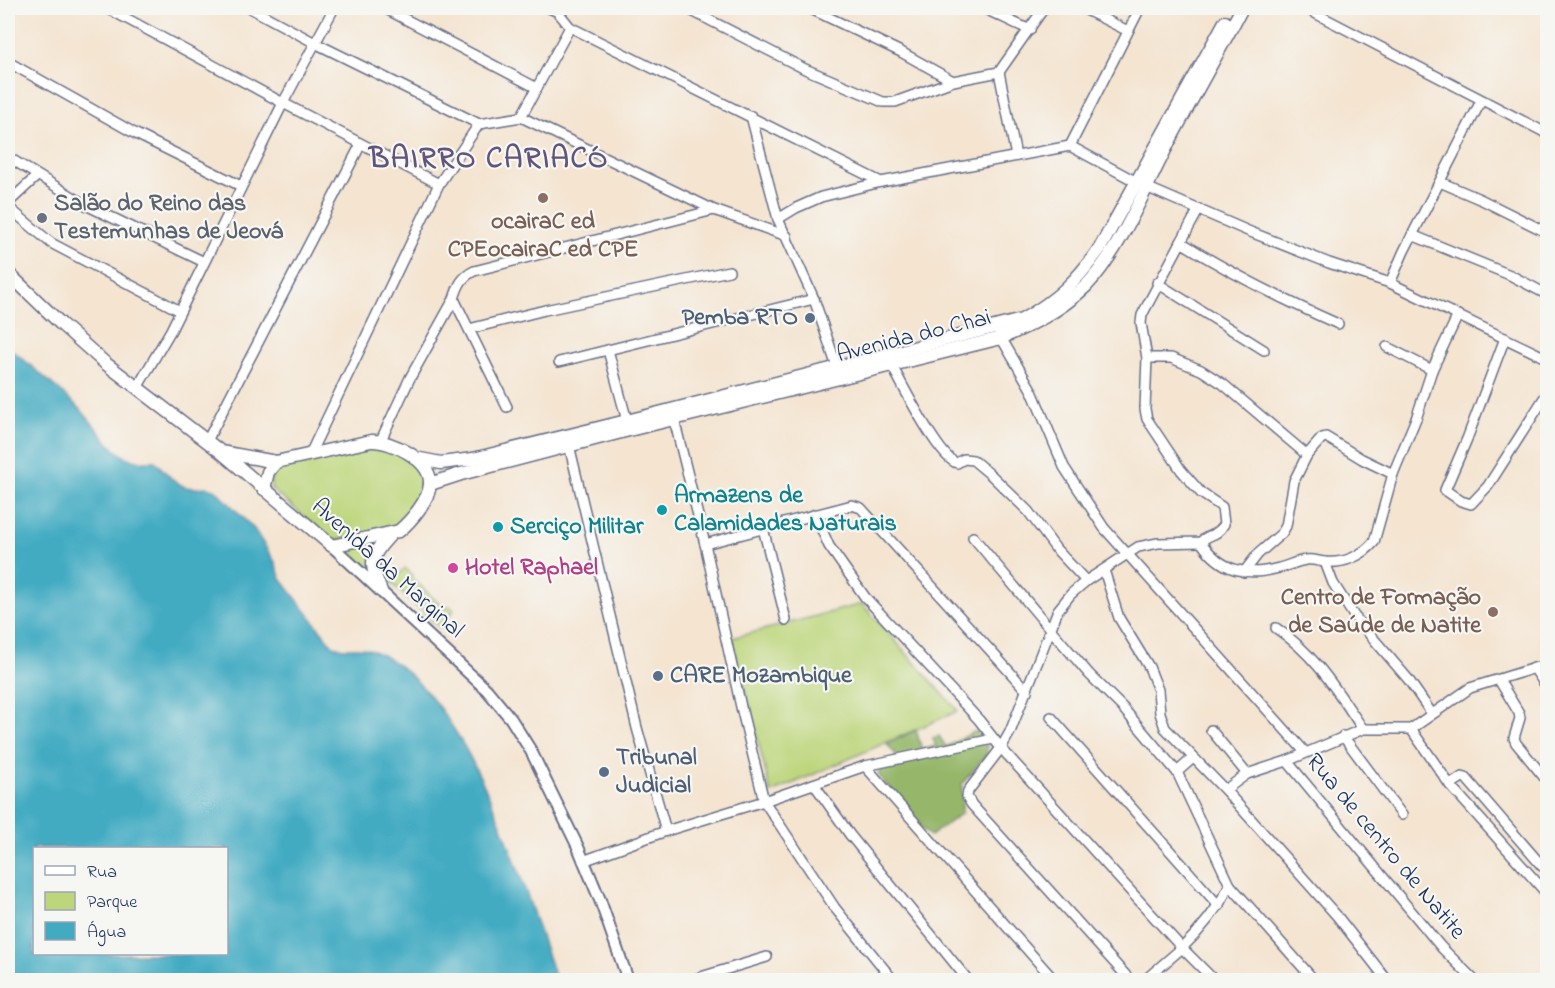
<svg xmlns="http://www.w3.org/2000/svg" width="1555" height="988" viewBox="0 0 1555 988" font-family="'Indie Flower',sans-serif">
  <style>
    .green { fill: #bdd67b; stroke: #6c826c; stroke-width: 1.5 }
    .forest { fill: #96b76b; stroke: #587364; stroke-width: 1.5 }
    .water { fill: #42abc2; stroke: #2e6d90; stroke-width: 1.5; fill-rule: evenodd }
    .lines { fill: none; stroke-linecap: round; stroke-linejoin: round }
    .minor-casing { stroke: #676e86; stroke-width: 12 }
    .tertiary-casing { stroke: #676e86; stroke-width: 14 }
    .secondary-casing { stroke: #676e86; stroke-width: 15 }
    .minor { stroke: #fff; stroke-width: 9 }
    .tertiary { stroke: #fff; stroke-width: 10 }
    .secondary { stroke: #fff; stroke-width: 12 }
    .education-dot { fill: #8d6e63; stroke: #f6f6f2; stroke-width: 2 }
    .worship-dot { fill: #6b7280; stroke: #f6f6f2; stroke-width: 2 }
    .service-dot { fill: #5c6f8a; stroke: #f6f6f2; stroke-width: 2 }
    .culture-dot { fill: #0f9aa8; stroke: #f6f6f2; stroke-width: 2 }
    .hotel-dot { fill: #d1479c; stroke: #f6f6f2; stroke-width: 2 }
    .labels { text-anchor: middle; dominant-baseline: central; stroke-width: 4.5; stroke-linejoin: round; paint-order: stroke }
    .worship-label { font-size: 24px; font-weight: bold; fill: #5b616d; stroke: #f6f6f2; text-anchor: start }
    .education-label { font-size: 24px; font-weight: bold; fill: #785e54; stroke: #f6f6f2 }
    .service-label { font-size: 24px; font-weight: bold; fill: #4e5e75; stroke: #f6f6f2; text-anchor: start }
    .street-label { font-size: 24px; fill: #1b2f5e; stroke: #f6f6f2 }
    .culture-label { font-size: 24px; font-weight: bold; fill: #0d838f; stroke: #f6f6f2; text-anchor: start }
    .hotel-label { font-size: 24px; font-weight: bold; fill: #b23c85; stroke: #f6f6f2; text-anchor: start }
    .district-label { font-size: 30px; font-weight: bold; letter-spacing: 1.5px; fill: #62557c; stroke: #f6f6f2 }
  </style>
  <rect width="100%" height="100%" fill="#f6f6f2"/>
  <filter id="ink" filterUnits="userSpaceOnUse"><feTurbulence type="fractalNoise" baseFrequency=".0167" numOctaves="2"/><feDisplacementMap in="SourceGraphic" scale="12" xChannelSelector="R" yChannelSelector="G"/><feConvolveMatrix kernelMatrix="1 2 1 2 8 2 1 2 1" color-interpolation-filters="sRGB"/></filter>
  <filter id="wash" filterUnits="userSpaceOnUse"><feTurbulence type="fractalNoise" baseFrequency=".008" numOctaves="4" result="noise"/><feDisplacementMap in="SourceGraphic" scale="24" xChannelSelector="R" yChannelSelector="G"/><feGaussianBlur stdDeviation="1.35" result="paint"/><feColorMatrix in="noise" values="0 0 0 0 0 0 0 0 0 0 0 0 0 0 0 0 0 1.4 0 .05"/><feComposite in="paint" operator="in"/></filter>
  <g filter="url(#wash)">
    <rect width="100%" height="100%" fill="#f4e4d0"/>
    <!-- green -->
    <g class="green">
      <polygon points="371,443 405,454 425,474 427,484 422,498 402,524 390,529 334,541 271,489 271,474 277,465"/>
      <polygon points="383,538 375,582 339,548"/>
      <polygon points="405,568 412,575 411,577 445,609 449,606 454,610 439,627 391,583"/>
      <polygon points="862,604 958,711 771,793 732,638"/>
    </g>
    <!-- forest -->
    <polygon class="forest" points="916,730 922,750 936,746 933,738 939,736 946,747 976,731 987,745 987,754 962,784 962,813 930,836 914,821 905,802 883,782 878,773 897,756 887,744"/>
    <!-- water -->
    <path class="water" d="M8,347C32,366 56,387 79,408C96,424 111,456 137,461C142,462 149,460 155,461C164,470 173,483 186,487C197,490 206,484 216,490L254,529L275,562L281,579L333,646C347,650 348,647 360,648C368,648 379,653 386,657C475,709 523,887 556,980H8ZM34,848H226V954H34Z"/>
  </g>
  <g filter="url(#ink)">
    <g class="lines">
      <defs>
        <g id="minor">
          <polyline points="107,8 283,103 439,184"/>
          <polyline points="250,8 315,43 479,124 521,117 714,210 787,236"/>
          <polyline points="384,8 537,88"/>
          <polyline points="549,8 558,12 570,27 881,182"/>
          <polyline points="686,8 805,69 883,102 895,102 953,81 999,72 1044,8"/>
          <polyline points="809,8 901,52 953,81"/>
          <polyline points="983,8 1030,30"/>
          <polyline points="1082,8 1128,31"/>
          <polyline points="1305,8 1548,134"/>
          <polyline points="8,62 136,134 241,186"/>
          <polyline points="999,72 1016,156"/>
          <polyline points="751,116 778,219 814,299 837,367"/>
          <polyline points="521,117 570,27"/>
          <polyline points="1070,146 1140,8"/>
          <polyline points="8,157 86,205 204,262"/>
          <polyline points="1440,182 1482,200 1548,233"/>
          <polyline points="8,203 37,176"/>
          <polyline points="8,207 51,243 180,311"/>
          <polyline points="778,219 796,208 821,197 881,182 1070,146 1146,187 1248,231 1329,263 1390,283 1548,359"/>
          <polyline points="1412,235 1510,275 1548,295"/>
          <polyline points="1181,242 1199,209"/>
          <polyline points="1157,283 1264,350"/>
          <polyline points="1390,283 1404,251 1481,101"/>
          <polyline points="454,299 507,407"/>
          <polyline points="469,329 545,310 729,271"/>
          <polyline points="999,334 1032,391 1064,467 1104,528 1305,752"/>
          <polyline points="1505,338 1467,439 1445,490 1461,501 1471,504 1488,486 1548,392"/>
          <polyline points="1387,347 1432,370"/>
          <polyline points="608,350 627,421"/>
          <polyline points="1147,358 1171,358 1201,370 1223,384 1307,455"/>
          <polyline points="559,362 814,299"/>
          <path d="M891,364C901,382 939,459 957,463L964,459L973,460L991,475L1028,511L1056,549L1086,581L1138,547L1158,543L1201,542C1208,533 1216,538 1224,524L1222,507L1201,493L1181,470L1147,419L1145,409L1147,358L1141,323L1142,315L1181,242C1231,274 1284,300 1338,324"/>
          <polyline points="137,388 171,330 283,103 334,8"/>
          <polyline points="674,419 705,544 741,707 764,801 835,908 893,980"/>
          <path d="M381,440L410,378L454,299C458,285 462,277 474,271L714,210"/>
          <polyline points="207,441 361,144"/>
          <polyline points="569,445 637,728 666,831"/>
          <polyline points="310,454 439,184 479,124"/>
          <polyline points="815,514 829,546 865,597 979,720 1001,748 1182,948 1145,980"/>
          <polyline points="763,528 786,620"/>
          <polyline points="973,537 1051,630 1089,674 1122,707 1177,772"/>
          <path d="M1201,542C1221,571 1245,577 1279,568C1288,566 1297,561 1306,560C1312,559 1318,561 1324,562C1344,564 1362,556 1374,542L1393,474"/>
          <polyline points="705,544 852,505 861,508 1027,691"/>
          <polyline points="1325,562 1333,583 1354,616 1408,679 1432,714"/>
          <polyline points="1104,570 1119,618 1149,667 1158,690 1160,713 1165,728 1225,790"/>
          <polyline points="1244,572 1258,554 1282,533 1286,526 1294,481 1307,455 1322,438 1326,437 1362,459 1393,474 1417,416 1432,370 1458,315"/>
          <polyline points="1086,581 1071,594 1058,610 1010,732 1001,748 968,791 967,797 972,805 1130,980"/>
          <path d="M1276,628C1316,655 1336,690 1363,729"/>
          <polyline points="1534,668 1548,689"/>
          <polyline points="1499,680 1519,713 1520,718 1514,738 1516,743 1548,782"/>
          <polyline points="1051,717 1219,906"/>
          <polyline points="1411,729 1450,785 1462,777 1466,778 1542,866"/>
          <polyline points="1211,730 1247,774"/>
          <polyline points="1343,736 1402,815"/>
          <path d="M1193,758L1177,772L1230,885C1217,910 1202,929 1182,948L1214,980"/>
          <polyline points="1287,761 1247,774 1225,790 1337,916 1387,980"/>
          <polyline points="865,766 1054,980"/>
          <polyline points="814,784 850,835 968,980"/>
          <polyline points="1450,785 1548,895"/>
          <polyline points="583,861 666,831 764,801 865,766 993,739"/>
          <polyline points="1230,885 1314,980"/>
          <polyline points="691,980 767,957"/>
          <polyline points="1474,980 1441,947 1287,761 1363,729 1411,729 1470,688 1548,664"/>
        </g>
        <polyline id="tertiary" points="332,546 487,690 511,719 531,751 578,847 600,900 628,980"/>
        <g id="secondary">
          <path d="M8,273L61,324L105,363L221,452L332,546L399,531C411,521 429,500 430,484C432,460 391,440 371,441L276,462L221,452"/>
          <path d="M415,458L441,463L473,459L655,414L1022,320C1057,300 1077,281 1100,248L1225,22"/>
          <path d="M430,484L461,474L629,430L1001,338C1032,325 1061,310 1086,286C1120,251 1145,188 1168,144C1192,98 1218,53 1242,8"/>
          <polyline points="264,489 268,472 276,462"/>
          <path d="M381,591C369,562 369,557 391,534"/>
        </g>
      </defs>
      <!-- minor casing -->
      <use href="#minor" class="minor-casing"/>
      <!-- tertiary casing -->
      <use href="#tertiary" class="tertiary-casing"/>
      <!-- secondary casing -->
      <use href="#secondary" class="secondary-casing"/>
      <!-- minor -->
      <use href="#minor" class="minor"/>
      <!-- tertiary -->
      <use href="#tertiary" class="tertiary"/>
      <!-- secondary -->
      <use href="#secondary" class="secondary"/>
    </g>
  </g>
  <!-- markers -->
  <g class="education-dot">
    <circle cx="543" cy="198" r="6"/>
    <circle cx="1493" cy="612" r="6"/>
  </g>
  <circle class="worship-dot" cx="42" cy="218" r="6"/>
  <g class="service-dot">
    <circle cx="810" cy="318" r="6"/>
    <circle cx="658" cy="676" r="6"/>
    <circle cx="604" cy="772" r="6"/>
  </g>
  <g class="culture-dot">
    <circle cx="662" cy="510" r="6"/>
    <circle cx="498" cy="527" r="6"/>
  </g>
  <circle class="hotel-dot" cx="453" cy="568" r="6"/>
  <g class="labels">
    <!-- worship labels -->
    <g class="worship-label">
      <text x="54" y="204">Salão do Reino das<tspan x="54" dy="28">Testemunhas de Jeová</tspan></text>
    </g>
    <!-- education labels -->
    <g class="education-label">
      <text x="543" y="222">ocairaC ed<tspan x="543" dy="28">CPEocairaC ed CPE</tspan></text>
      <text x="1481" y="598" text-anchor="end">Centro de Formação<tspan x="1481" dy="28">de Saúde de Natite</tspan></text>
    </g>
    <!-- service labels -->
    <g class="service-label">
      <text x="798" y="318" text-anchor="end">Pemba RTO</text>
      <text x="670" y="676">CARE Mozambique</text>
      <text x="616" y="758">Tribunal<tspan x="616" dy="28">Judicial</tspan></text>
    </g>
    <!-- street labels -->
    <g class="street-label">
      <text transform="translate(914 337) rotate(-14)">Avenida do Chai</text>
      <text transform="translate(387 569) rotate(42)">Avenida da Marginal</text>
      <text transform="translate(1385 847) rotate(50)">Rua de centro de Natite</text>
    </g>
    <!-- culture labels -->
    <g class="culture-label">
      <text x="674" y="496">Armazens de<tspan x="674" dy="28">Calamidades Naturais</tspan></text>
      <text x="510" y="527">Serciço Militar</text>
    </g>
    <!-- hotel labels -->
    <g class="hotel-label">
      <text x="465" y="568">Hotel Raphael</text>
    </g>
    <!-- district labels -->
    <g class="district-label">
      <text x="489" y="160">BAIRRO CARIACÓ</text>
    </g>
  </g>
  <!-- margin -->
  <rect width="1555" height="988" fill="none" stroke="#f6f6f2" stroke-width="30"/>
  <!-- legend -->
  <rect x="33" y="847" width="195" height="108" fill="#f6f6f2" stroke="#9ea6b7" stroke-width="1.5"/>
  <rect x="45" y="866" width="30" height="9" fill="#ffffff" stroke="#9ea6b7" stroke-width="1.5"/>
  <text x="87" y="877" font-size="18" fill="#1b2f5e">Rua</text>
  <rect x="45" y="892" width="30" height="18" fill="#bdd67b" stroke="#9ea6b7" stroke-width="1.5"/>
  <text x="87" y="907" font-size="18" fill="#1b2f5e">Parque</text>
  <rect x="45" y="922" width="30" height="18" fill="#42abc2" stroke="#9ea6b7" stroke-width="1.5"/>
  <text x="87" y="937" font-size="18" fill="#1b2f5e">Água</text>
</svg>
